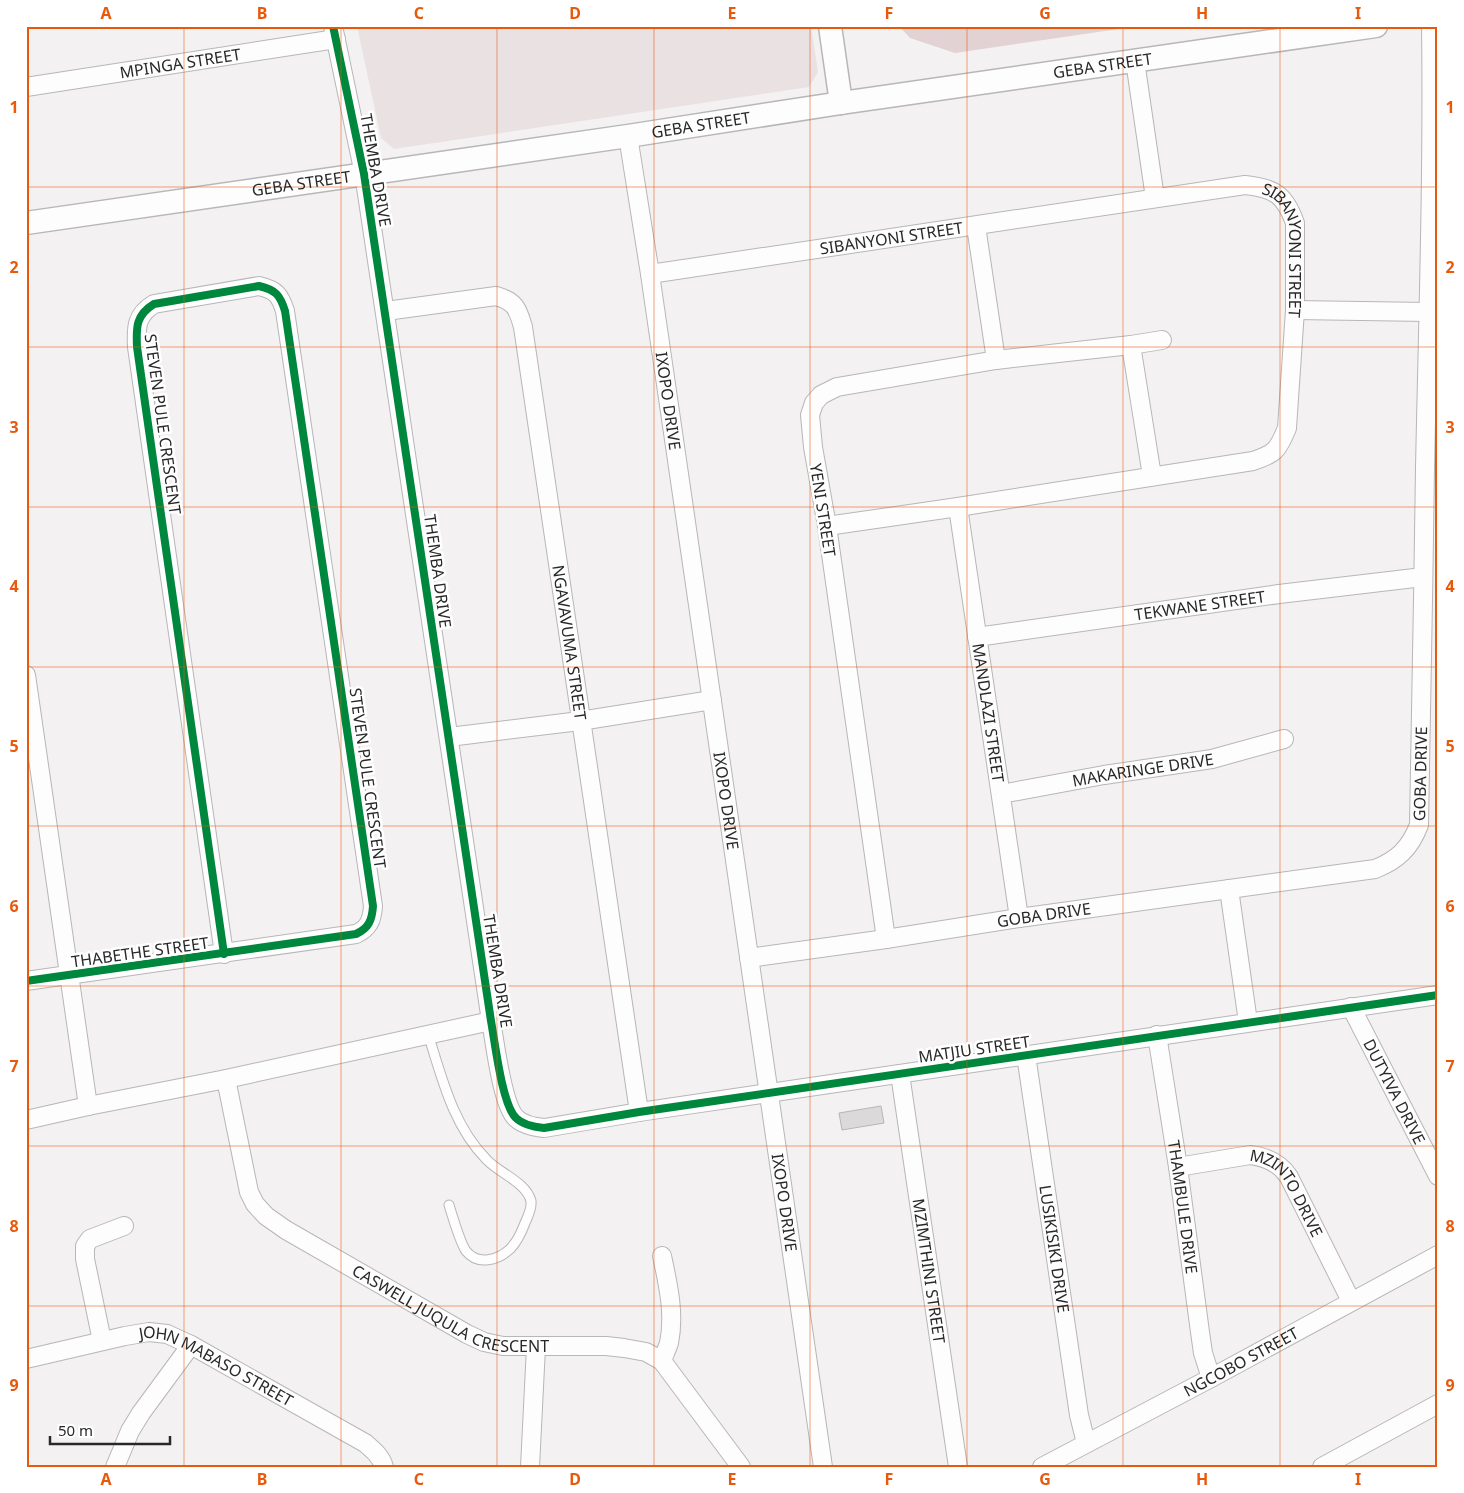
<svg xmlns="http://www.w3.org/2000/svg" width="1464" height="1493" viewBox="0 0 1464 1493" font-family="'Noto Sans',sans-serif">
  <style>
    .built { fill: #eae1e2 }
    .green { fill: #e2d2d3 }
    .building { fill: #dbd9d9; stroke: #b8b5b6 }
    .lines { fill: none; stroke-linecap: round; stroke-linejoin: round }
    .service-casing { stroke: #b8b6b7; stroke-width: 11 }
    .minor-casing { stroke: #b8b6b7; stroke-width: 20 }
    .tertiary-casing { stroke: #b8b6b7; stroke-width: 25 }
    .service { stroke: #fdfdfd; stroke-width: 9 }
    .minor { stroke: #fdfdfd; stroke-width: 18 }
    .tertiary { stroke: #fdfdfd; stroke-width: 22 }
    .cycleway-casing { stroke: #fff; stroke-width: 11 }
    .cycleway { stroke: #00873e; stroke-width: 8 }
    .grid { fill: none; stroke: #e8590c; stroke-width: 1; stroke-opacity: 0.55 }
    .labels { text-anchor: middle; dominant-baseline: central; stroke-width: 5; stroke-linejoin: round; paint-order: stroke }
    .street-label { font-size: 16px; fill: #292828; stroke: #fff }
    .neatline { fill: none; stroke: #e8590c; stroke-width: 2 }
    .grid-label { font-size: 16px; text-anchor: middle; font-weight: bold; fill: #e8590c }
  </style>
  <rect width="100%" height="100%" fill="#f4f1f2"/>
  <!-- built -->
  <polygon class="built" points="357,26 811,26 818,72 809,87 394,149 381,138"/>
  <!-- green -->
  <polygon class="green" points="899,26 1139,26 955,53 910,38"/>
  <!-- building -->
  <polygon class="building" points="881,1106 884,1123 842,1130 839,1113"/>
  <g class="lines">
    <defs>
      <path id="service" d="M428,1034C442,1078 453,1126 487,1160C499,1173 526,1182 531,1201C532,1209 528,1216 525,1223C522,1231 517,1242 510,1249C498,1260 478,1266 466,1251C461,1244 452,1215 449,1205"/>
      <g id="minor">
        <path d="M333,26L364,174L491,1021C495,1042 502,1105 516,1118C523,1125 534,1127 544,1128L639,1112L1438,995"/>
        <polyline points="1135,61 1155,198"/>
        <path id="s1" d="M26,87L336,39"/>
        <path id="s2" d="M628,136L650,274L823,1467"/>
        <polyline points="976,226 996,360"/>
        <path id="s3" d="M650,274L1245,185C1275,188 1285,195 1295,223V310L1287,428C1278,450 1275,454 1253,461L958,507L827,526"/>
        <polyline points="1295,310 1428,312"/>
        <path id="s4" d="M386,311L496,296C515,301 518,309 523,327L639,1112"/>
        <polyline points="1131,345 1162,340"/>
        <path id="s5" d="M958,507L1019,918"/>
        <path id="s6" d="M977,637L1279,594L1423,577"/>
        <polyline points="26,675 88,1106"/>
        <polyline points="449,737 580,721 712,700"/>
        <path id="s7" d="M1001,794L1104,775L1212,759L1284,739"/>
        <polyline points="1229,889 1248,1022"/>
        <polyline points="886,939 827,526 813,447 810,415 814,403 821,395 837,387 996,360 1131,345 1152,476"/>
        <path id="s8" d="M749,958L886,939L1019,918L1375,869C1398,860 1410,848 1419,825C1422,706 1423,587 1425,468C1428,321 1433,173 1431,26"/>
        <path d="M26,981L356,934C369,928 372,920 373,906L285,311C280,295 276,290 259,286L154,304C136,315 136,327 137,347L224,954"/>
        <path id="s9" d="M1351,1007L1438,1176"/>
        <path id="s10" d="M1157,1035L1178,1167L1200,1332L1203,1353L1211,1378"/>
        <path id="s11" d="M1026,1055L1079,1415L1086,1443"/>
        <path id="s12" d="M900,1074L958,1467"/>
        <path id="s13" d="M226,1079L249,1192L255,1204L266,1216L286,1230L467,1334L484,1342L503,1346H606L624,1348L646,1352L662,1361L741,1467"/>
        <polyline points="26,1120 88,1106 226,1079 491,1021"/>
        <path id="s14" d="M1178,1167L1250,1155C1267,1157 1280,1163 1289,1177L1351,1301"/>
        <polyline points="102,1341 85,1259 85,1246 90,1239 124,1226"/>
        <path id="s15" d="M26,1359L125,1336L149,1332L167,1334L191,1345L365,1443C373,1450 381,1456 384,1467"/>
        <path d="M662,1361C664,1355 667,1349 669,1343C675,1314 668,1284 662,1256"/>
        <polyline points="115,1467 130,1431 141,1413 191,1345"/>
        <polyline points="530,1467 536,1347"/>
        <path id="s16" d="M1042,1467L1211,1378L1438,1255"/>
        <polyline points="1322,1467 1438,1404"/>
      </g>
      <g id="tertiary">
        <polyline points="830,26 841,103"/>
        <path id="s17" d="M26,223L628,136L841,103L1376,26"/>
      </g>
    </defs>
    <!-- service casing -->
    <use href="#service" class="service-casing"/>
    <!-- minor casing -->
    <use href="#minor" class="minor-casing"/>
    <!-- tertiary casing -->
    <use href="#tertiary" class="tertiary-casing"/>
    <!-- service -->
    <use href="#service" class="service"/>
    <!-- minor -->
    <use href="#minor" class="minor"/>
    <!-- tertiary -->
    <use href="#tertiary" class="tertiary"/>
    <defs>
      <g id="cycleway">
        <path d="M333,26L364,174L491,1021C495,1042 502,1105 516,1118C523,1125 534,1127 544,1128L639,1112L1438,995"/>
        <path d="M26,981L356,934C369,928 372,920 373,906L285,311C280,295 276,290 259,286L154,304C136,315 136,327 137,347L224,954"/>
      </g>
    </defs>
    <!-- cycleway casing -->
    <use href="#cycleway" class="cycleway-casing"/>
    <!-- cycleway -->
    <use href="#cycleway" class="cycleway"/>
  </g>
  <!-- grid -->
  <path class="grid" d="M184,26V1467M341,26V1467M497,26V1467M654,26V1467M810,26V1467M967,26V1467M1123,26V1467M1280,26V1467M26,187H1438M26,347H1438M26,507H1438M26,667H1438M26,826H1438M26,986H1438M26,1146H1438M26,1306H1438"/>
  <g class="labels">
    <!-- street labels -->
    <g class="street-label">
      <text stroke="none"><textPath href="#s1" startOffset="156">MPINGA STREET</textPath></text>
      <text stroke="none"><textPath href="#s17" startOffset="1088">GEBA STREET</textPath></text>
      <text stroke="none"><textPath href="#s17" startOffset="682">GEBA STREET</textPath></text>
      <text transform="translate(376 170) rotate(80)">THEMBA DRIVE</text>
      <text stroke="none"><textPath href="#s17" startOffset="278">GEBA STREET</textPath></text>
      <text stroke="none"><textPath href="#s3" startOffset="244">SIBANYONI STREET</textPath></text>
      <text stroke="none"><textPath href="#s3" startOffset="692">SIBANYONI STREET</textPath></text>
      <text stroke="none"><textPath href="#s2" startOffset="268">IXOPO DRIVE</textPath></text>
      <text transform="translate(163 424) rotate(82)">STEVEN PULE CRESCENT</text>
      <text transform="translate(823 510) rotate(81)">YENI STREET</text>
      <text transform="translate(438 571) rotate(82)">THEMBA DRIVE</text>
      <text stroke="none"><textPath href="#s6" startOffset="225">TEKWANE STREET</textPath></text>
      <text stroke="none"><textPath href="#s4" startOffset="474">NGAVAVUMA STREET</textPath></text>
      <text stroke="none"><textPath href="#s5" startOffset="208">MANDLAZI STREET</textPath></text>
      <text stroke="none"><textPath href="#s7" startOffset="144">MAKARINGE DRIVE</textPath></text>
      <text stroke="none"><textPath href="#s8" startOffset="748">GOBA DRIVE</textPath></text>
      <text transform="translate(368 778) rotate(82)">STEVEN PULE CRESCENT</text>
      <text stroke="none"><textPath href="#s2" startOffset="672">IXOPO DRIVE</textPath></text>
      <text stroke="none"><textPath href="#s8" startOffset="298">GOBA DRIVE</textPath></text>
      <text transform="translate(140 952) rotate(-8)">THABETHE STREET</text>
      <text transform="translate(498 971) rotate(81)">THEMBA DRIVE</text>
      <text transform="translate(974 1049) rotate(-8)">MATJIU STREET</text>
      <text stroke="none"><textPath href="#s9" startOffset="95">DUTYIVA DRIVE</textPath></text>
      <text stroke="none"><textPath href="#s14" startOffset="129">MZINTO DRIVE</textPath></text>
      <text stroke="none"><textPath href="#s2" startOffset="1078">IXOPO DRIVE</textPath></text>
      <text stroke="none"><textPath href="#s10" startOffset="174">THAMBULE DRIVE</textPath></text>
      <text stroke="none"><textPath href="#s11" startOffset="196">LUSIKISIKI DRIVE</textPath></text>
      <text stroke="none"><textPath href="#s12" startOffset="199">MZIMTHINI STREET</textPath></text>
      <text stroke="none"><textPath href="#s13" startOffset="355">CASWELL JUQULA CRESCENT</textPath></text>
      <text stroke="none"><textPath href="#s16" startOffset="225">NGCOBO STREET</textPath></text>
      <text stroke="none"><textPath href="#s15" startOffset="201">JOHN MABASO STREET</textPath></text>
    </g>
  </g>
  <!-- border -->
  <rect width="1464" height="1493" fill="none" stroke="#ffffff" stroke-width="55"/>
  <!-- scale -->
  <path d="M50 1436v8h120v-8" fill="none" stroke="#292828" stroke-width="2.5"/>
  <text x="58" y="1436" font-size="15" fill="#292828" stroke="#ffffff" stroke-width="4" paint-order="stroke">50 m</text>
  <rect x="28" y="28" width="1408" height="1438" class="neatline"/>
  <g class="grid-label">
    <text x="106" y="19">A</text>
    <text x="262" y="19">B</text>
    <text x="419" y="19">C</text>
    <text x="575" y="19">D</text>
    <text x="732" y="19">E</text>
    <text x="889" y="19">F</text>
    <text x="1045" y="19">G</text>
    <text x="1202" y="19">H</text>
    <text x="1358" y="19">I</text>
    <text x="14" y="113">1</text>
    <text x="1450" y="113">1</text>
    <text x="14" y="273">2</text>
    <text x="1450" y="273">2</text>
    <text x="14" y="433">3</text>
    <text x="1450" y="433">3</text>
    <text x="14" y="592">4</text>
    <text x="1450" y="592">4</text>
    <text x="14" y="752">5</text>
    <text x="1450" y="752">5</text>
    <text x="14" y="912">6</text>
    <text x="1450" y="912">6</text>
    <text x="14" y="1072">7</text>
    <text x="1450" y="1072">7</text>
    <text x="14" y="1232">8</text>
    <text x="1450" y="1232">8</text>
    <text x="14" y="1391">9</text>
    <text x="1450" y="1391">9</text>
    <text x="106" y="1485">A</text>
    <text x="262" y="1485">B</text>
    <text x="419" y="1485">C</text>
    <text x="575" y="1485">D</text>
    <text x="732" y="1485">E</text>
    <text x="889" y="1485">F</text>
    <text x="1045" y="1485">G</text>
    <text x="1202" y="1485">H</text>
    <text x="1358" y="1485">I</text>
  </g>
</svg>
